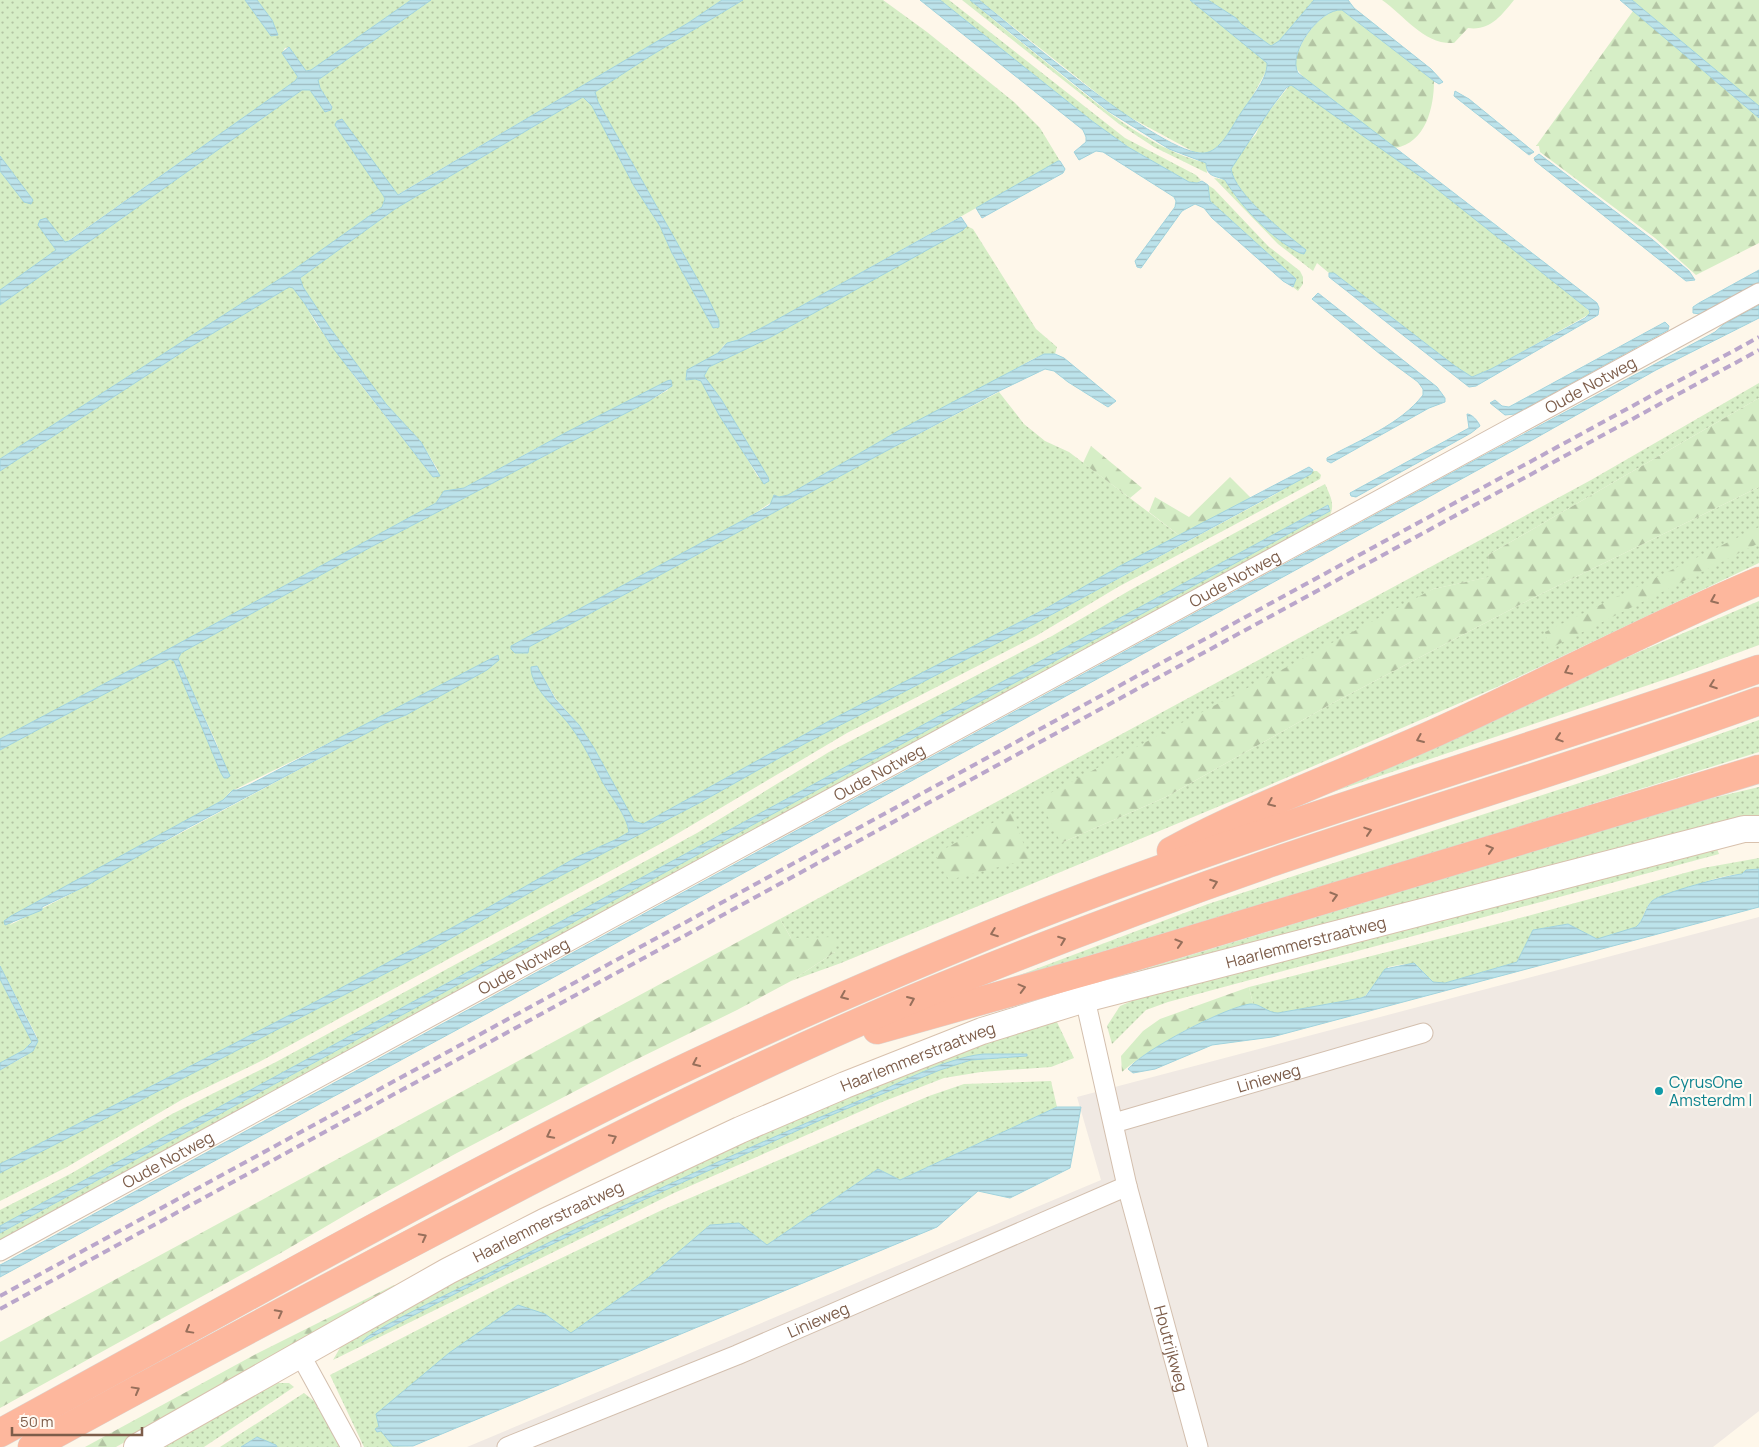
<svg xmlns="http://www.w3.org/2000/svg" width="1759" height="1447" viewBox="0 0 1759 1447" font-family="Manrope,sans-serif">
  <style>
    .industrial { fill: #f0e9e3 }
    .grass { fill: url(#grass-dots); fill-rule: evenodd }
    .forest { fill: url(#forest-firs) }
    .water { fill: url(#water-rules); stroke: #a1d3dd }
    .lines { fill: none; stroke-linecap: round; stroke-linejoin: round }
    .minor-casing { stroke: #d3bfae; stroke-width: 21 }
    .secondary-casing { stroke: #d8c1ad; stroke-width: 28 }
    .motorway-casing { stroke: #ddd5d0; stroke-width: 29 }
    .minor { stroke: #fff; stroke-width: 19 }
    .secondary { stroke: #fff; stroke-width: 26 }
    .motorway { stroke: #fdb79d; stroke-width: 28 }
    .rail { stroke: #baa6cb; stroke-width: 4; stroke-dasharray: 8 5; stroke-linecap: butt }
    .oneway { stroke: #976f5b }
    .culture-dot { fill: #0f9aa8; stroke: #fffaf3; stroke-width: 2 }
    .labels { text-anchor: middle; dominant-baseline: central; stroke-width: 4.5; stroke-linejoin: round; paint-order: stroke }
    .street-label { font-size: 16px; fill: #7d5d4a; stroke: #fffaf3 }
    .culture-label { font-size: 16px; fill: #0d838f; stroke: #fffaf3; text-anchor: start }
  </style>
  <defs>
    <pattern id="grass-dots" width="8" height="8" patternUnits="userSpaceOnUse" patternTransform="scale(1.25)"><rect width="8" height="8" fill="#d6eec6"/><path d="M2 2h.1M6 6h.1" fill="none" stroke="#b3c4a3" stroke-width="1.8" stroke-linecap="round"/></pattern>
    <pattern id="forest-firs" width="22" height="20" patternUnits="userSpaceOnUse" patternTransform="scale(1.25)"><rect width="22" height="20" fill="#d6eec6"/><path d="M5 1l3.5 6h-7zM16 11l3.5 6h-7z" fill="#b3c4a3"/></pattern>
    <pattern id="water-rules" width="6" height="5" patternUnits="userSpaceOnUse" patternTransform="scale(1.25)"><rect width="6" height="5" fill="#bce3eb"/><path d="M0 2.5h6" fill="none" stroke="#9ebbc0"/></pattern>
  </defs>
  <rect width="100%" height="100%" fill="#fef7ea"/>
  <!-- industrial -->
  <polygon class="industrial" points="1759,917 1759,1411 1713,1447 467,1447 1101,1180 1077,1097"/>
  <!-- grass -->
  <g class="grass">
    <polygon points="0,0 245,0 260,21 276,36 278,34 272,20 257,0 411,0 311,70 306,71 289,47 285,48 282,53 298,77 295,81 68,241 65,242 38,225 56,250 0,290 0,171 24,202 33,200 0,156"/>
    <polygon points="431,0 722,0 688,23 397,195 342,119 337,121 335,125 383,195 385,199 382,207 292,271 0,459 0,305 302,90 310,90 326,112 331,110 332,106 320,88 318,80"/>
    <path d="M743,0H883L927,32L1014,102L1040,128L1060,161L769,324L738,340L724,345L718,353L687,370L686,380L694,379L701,381L758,477H768L721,399L704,376L709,367L771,337L967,226L973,229L1036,329L1057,347L1055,354H1044L1031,360L981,389L898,431L788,495C773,499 763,509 749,517L511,646L516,653H528L529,647L875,457L999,392L1024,424L1045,441L1069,452L1180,536L945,662L829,721L643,824L634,821L630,816L594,748L579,725L556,699L537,666L531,667C536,693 558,708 572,727C584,744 592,763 602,781C611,797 626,814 629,832L617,839L577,857L468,919L317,1001L0,1164V1070L24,1057L37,1037L0,966V750L169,659L174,661L221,772L229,776L216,742L181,667L178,659L181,653L371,547L649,401L668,390L667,381L533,450L464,488L444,491L436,503L134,668L0,739V471L187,349L289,287L293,288L305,304L315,322L357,380L433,477L438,470L421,442L386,404L330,328L303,287L300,278L395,209L583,97L592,106L634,186L660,226L672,253L711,324L713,328L719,327V321L708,298L598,102L595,92L647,58ZM498,655L499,659L487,670L406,715L386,723L95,879L86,886L10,925L25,909L223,800L230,792L357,729Z"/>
    <polygon points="940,0 949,0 1125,138 1196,175 1201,180 1197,183 1189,182 1128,147 1092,121"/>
    <path d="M962,0H970C1001,26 1033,52 1064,77C1106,111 1153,150 1206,163L1207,173L1154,147L1119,124Z"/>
    <path d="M979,0H1190L1263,59L1267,63V69C1259,86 1228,141 1213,150C1207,154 1201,153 1194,152L1122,113Z"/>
    <polygon points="1208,0 1314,0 1279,41 1271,46 1241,24 1236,18"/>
    <path d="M1289,86H1295L1439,190L1585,307L1590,312L1588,315L1491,369L1472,377L1468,376L1334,273H1329L1317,263L1313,271L1278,244L1214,178L1225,180L1236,197L1306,250C1285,233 1235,195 1231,169L1243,148L1256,134L1262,120Z"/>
    <polygon points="1208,185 1214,189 1268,246 1300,271 1303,277 1303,284 1298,291 1293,287 1296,279 1210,201"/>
    <polygon points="1759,383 1759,398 1488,555 1490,577 1433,589 1061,843 1166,797 1331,704 1529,600 1759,487 1759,563 1497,687 1251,793 841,963 791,981 835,952 835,938 791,938 780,919 1591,480"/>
    <polygon points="1313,471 1317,471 1321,475 1320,479 1118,587 1036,636 847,733 660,844 261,1061 183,1099 67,1167 0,1201 0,1173 431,950 543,885 703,801 806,743 1036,623 1274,495"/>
    <path d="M1325,484C1331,497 1337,508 1326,521L0,1240V1233L8,1229L1330,511L1328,505L0,1226V1210L72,1173L172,1114L276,1062L697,833L829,752L1052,636L1132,589Z"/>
    <polygon points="1759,601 1759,645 1675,676 1262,816 1488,716"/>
    <polygon points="1759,720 1759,752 1467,843 1007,980 1208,904 1607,774"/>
    <polygon points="1759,787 1759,817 1032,1003 1700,801"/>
    <polygon points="1716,846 1719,854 1168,1002 1146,1010 1112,1044 1107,1026 1120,1006 1146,995"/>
    <path d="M1759,858V869L1746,870L1742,874C1718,875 1694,886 1671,894C1665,896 1659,896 1653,900C1646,905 1644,916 1640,923C1633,933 1608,939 1597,939L1568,924L1533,930L1517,962L1445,983L1433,982C1413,961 1416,962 1388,967L1365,996L1361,998L1278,1013L1268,1012L1253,1004L1249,987L1509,921L1703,868Z"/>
    <polygon points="0,979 32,1042 24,1050 0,1063"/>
    <polygon points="1056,1020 1074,1058 1051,1067 981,1072 944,1078 882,1102 674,1193 333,1360 341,1346 383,1317 616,1198 936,1058"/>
    <polygon points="1051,1081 1057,1107 900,1180 878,1169 767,1245 739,1223 710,1225 648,1278 571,1333 545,1314 376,1429 377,1432 381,1431 393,1446 412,1447 364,1447 330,1375 507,1284 662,1210 929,1096 964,1084"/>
    <polygon points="278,1383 289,1383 294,1387 204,1447 156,1447 266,1385"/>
    <polygon points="304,1393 314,1401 341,1447 277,1447 257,1437 241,1447 220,1447"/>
  </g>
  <!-- forest -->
  <g class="forest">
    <path d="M1382,0H1514C1501,16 1490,31 1468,28L1454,43C1424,45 1405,16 1382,0Z"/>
    <polygon points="1632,0 1759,0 1759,106 1749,99"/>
    <path d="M1337,9L1342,10L1434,81C1434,107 1426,143 1395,148C1371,131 1308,89 1295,66C1298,43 1314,19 1337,9Z"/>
    <polygon points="1633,11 1759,118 1759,243 1696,275 1655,238 1540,152 1539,146 1536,146"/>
    <polygon points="1759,398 1759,487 1529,600 1331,704 1166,797 1061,843 1039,799 1433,589 1489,577 1488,555"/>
    <polygon points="1091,446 1142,488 1130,498 1083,463"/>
    <polygon points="1230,477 1252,499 1180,536 1149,512 1155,497 1189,517"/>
    <polygon points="1759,527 1759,543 1549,649 1545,632"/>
    <polygon points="1011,813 1030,859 949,880 935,854"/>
    <polygon points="780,919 791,938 835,937 835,952 791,981 737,1010 625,1065 455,1154 359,1207 279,1254 0,1408 0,1342"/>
    <path d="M1249,987L1253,1004C1218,1009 1149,1048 1122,1072L1121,1056L1143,1031L1160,1019Z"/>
    <polygon points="394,1285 402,1285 116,1447 85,1447 256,1354"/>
  </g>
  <!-- water -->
  <g class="water">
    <polygon points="245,0 257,0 272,20 278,35 271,36"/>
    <polygon points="411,0 431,0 318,80 320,88 332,107 331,110 325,112 310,90 302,90 0,305 0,290 56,250 38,225 40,220 46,218 65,242 69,241 295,81 298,77 282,53 289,47 306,71 311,70"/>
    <polygon points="722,0 743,0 647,58 595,92 598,102 708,298 719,321 719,327 713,328 711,324 672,253 660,226 634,186 592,106 583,97 395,209 300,278 303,287 330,328 386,404 421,442 440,476 433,477 333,348 305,304 293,288 289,287 187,349 0,471 0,459 292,271 382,207 385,199 383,195 335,125 337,121 342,119 398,195 688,23"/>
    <polygon points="920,0 940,0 1092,121 1128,147 1189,182 1197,183 1202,181 1208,185 1210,201 1296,279 1293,287 1283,281 1212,218 1204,208 1195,204 1182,211 1141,268 1137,267 1135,261 1175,207 1176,201 1174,197 1103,152 1096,151 1079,160 1074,152 1086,142 1086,137 1083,130"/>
    <path d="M970,0H979C1015,29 1164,157 1204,153C1220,152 1231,128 1239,116C1248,101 1268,80 1267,63L1190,0H1208L1236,18L1241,24L1271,46L1279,41L1314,0H1348L1354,8L1431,69L1443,82L1439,84L1434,81L1342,10C1320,8 1287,53 1298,73L1597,303L1599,308L1598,315L1476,386L1469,387L1329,277V273H1334L1455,366L1472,377L1491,369L1585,318L1590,313L1589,310L1428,182L1291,85L1286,88L1271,108L1231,169C1235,195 1285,233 1306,250L1304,254L1300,253C1272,239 1242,208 1225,180C1215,175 1207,178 1206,163L1169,149L1108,111Z"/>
    <polygon points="1620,0 1632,0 1759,106 1759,118"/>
    <polygon points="1455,91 1469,99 1534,152 1529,155 1454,96"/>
    <polygon points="1539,154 1653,240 1689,271 1695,280 1686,281 1535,161 1534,158"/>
    <polygon points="0,156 33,200 31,204 24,202 0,171"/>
    <polygon points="1058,161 1060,161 1065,169 1063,173 982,218 976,208"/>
    <polygon points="961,217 967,226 963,230 771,337 709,367 704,376 721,399 768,477 769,481 764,484 719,415 701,381 695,379 686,380 687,370 718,353 727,343 738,340 769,324"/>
    <polygon points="1759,270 1759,282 1700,314 1693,313 1693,307 1699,303"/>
    <path d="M1318,293L1437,387L1445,398V402L1429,408L1331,463L1327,461V458C1359,440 1400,425 1423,395V389L1418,382L1380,354L1312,299Z"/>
    <polygon points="1759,305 1759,318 1656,370 1527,443 536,987 0,1277 0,1265 4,1263 1481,457 1715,332 1724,324"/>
    <polygon points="1665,322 1669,326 1668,330 1515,414 1505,415 1490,403 1495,400 1502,406 1509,407"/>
    <polygon points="1044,354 1055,354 1064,358 1116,401 1108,407 1068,382 1054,371 1045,369 995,393 875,457 529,647 528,653 515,653 511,649 511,646 760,511 770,505 774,495 779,497 788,495 898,431"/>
    <polygon points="667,381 671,380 672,386 649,401 371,547 181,653 178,659 230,776 227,778 224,778 221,773 174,661 170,659 0,750 0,739 134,668 436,503 444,491 464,488 565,433"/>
    <path d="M1467,414C1472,414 1478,421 1480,426L1471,433L1356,497L1351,496L1350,493L1469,428Z"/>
    <path d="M1309,467L1313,470L1311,474L1036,623L806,743L703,801L543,885L431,950L0,1173V1164L317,1001L468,919L577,857L617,839L629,832C627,815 610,796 602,781C592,762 584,744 571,727C560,711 530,688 531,667L537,666L555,699L579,725L594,748L634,821L643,824L829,721L1045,609L1120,566Z"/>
    <polygon points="1328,505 1330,511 1230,566 0,1233 0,1226"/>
    <polygon points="498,655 499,660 487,670 406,715 386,723 184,830 86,886 42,907 42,910 5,925 4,921 11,916 223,800 233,790 237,790 251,784"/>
    <path d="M1759,869V907L1272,1037L1212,1045L1155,1069L1133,1073L1128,1069C1143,1050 1226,1007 1250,1004C1260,1003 1267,1013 1278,1013L1361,998L1366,996L1385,969L1414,963L1433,982L1445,983L1517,962L1533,930L1568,924L1597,939L1636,927C1644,921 1645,908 1652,901C1661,893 1729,875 1742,874L1746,870Z"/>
    <polygon points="0,966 38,1041 33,1051 0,1070 0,1063 24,1050 32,1042 0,979"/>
    <path d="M983,1054H1027V1056L971,1060L940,1070L834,1114L639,1202L532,1254L362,1342C370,1330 459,1289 478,1279C601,1214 727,1156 856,1102C895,1086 941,1059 983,1054Z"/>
    <polygon points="1057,1107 1081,1107 1070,1168 1010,1198 978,1191 937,1227 413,1446 393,1446 381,1431 377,1432 375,1429 379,1427 376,1414 449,1353 518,1305 545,1314 571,1333 648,1278 710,1225 739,1223 767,1245 878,1169 900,1180"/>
    <polygon points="257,1437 276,1445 277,1447 241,1447"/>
  </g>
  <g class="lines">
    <defs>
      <g id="minor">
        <path id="s1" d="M1085,999L1127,1186L1198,1447"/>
        <path id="s2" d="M1114,1123L1423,1033"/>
        <path id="s3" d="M0,1251L1759,293"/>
        <polyline points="300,1354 351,1447"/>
        <path id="s4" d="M507,1447L737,1355L1127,1186"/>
      </g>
      <g id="secondary">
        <path id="s5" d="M137,1447L448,1271L544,1222L740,1130L845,1085L982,1031L1085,999L1744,829H1759"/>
      </g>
      <g id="motorway">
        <path d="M1171,851C1256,805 1348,772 1437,732C1545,683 1650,627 1759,581"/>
        <polyline points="877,1030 1094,969 1759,769"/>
        <path d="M0,1433C198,1325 394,1213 595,1112C721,1048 852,991 983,937C1236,833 1501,760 1759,669"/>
        <path d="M32,1447C159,1377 287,1309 416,1241C597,1145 781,1051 971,975C1071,935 1172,897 1273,862C1435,807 1599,759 1759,701"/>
      </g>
    </defs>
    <!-- minor casing -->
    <use href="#minor" class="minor-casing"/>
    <!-- secondary casing -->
    <use href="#secondary" class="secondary-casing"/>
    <!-- motorway casing -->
    <use href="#motorway" class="motorway-casing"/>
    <!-- minor -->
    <use href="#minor" class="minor"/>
    <!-- secondary -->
    <use href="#secondary" class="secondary"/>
    <!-- motorway -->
    <use href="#motorway" class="motorway"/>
    <!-- rail -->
    <g class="rail">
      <polyline points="0,1296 1759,337"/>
      <polyline points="0,1309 1759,350"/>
    </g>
  </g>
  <!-- one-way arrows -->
  <defs><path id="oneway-chevron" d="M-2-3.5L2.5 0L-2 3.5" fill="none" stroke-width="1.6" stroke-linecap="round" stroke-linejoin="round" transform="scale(1.25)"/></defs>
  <g class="oneway">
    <use href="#oneway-chevron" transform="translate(1714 600) rotate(157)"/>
    <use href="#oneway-chevron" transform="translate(1568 671) rotate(154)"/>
    <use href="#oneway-chevron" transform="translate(1713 685) rotate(160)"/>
    <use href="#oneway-chevron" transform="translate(1559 738) rotate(162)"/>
    <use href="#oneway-chevron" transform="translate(1420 739) rotate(157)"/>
    <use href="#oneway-chevron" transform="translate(1271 803) rotate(157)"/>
    <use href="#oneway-chevron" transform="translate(1368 831) rotate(-18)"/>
    <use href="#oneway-chevron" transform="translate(1490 849) rotate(-17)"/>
    <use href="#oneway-chevron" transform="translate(1214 883) rotate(-20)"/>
    <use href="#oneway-chevron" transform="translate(1334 896) rotate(-17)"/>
    <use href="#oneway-chevron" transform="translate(994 933) rotate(159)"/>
    <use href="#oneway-chevron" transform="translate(1062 940) rotate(-21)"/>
    <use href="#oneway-chevron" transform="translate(1179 943) rotate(-17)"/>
    <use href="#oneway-chevron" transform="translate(1022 988) rotate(-15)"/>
    <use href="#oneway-chevron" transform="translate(844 996) rotate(157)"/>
    <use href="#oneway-chevron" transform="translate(911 1000) rotate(-23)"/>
    <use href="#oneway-chevron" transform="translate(696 1063) rotate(155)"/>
    <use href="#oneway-chevron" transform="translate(550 1135) rotate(153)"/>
    <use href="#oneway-chevron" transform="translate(613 1138) rotate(-26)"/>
    <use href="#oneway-chevron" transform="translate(423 1237) rotate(-28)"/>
    <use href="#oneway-chevron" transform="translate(279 1313) rotate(-28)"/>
    <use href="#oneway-chevron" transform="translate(189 1330) rotate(151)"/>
    <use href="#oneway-chevron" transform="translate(136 1390) rotate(-29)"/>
  </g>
  <!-- markers -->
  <circle class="culture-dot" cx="1659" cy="1091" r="5"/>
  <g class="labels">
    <!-- street labels -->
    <g class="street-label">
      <text stroke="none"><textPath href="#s3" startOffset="1811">Oude Notweg</textPath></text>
      <text stroke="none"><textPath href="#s3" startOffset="1406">Oude Notweg</textPath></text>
      <text stroke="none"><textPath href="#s3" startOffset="1001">Oude Notweg</textPath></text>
      <text stroke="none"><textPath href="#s5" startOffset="1279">Haarlemmerstraatweg</textPath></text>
      <text stroke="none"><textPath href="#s3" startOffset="596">Oude Notweg</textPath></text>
      <text stroke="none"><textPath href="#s5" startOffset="874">Haarlemmerstraatweg</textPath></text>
      <text stroke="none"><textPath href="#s2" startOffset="161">Linieweg</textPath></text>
      <text stroke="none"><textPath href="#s3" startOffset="191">Oude Notweg</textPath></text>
      <text stroke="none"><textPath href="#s5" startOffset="469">Haarlemmerstraatweg</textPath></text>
      <text stroke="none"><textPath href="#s4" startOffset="336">Linieweg</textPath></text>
      <text stroke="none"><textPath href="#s1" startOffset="360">Houtrijkweg</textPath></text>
    </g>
    <!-- culture labels -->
    <g class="culture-label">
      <text x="1669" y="1082">CyrusOne<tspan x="1669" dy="18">Amsterdm I</tspan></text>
    </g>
  </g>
  <!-- scale -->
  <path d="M12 1427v8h130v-8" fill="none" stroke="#7d5d4a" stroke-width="2.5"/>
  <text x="20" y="1427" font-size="15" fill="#7d5d4a" stroke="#fffaf3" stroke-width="4" paint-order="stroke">50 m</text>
</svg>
